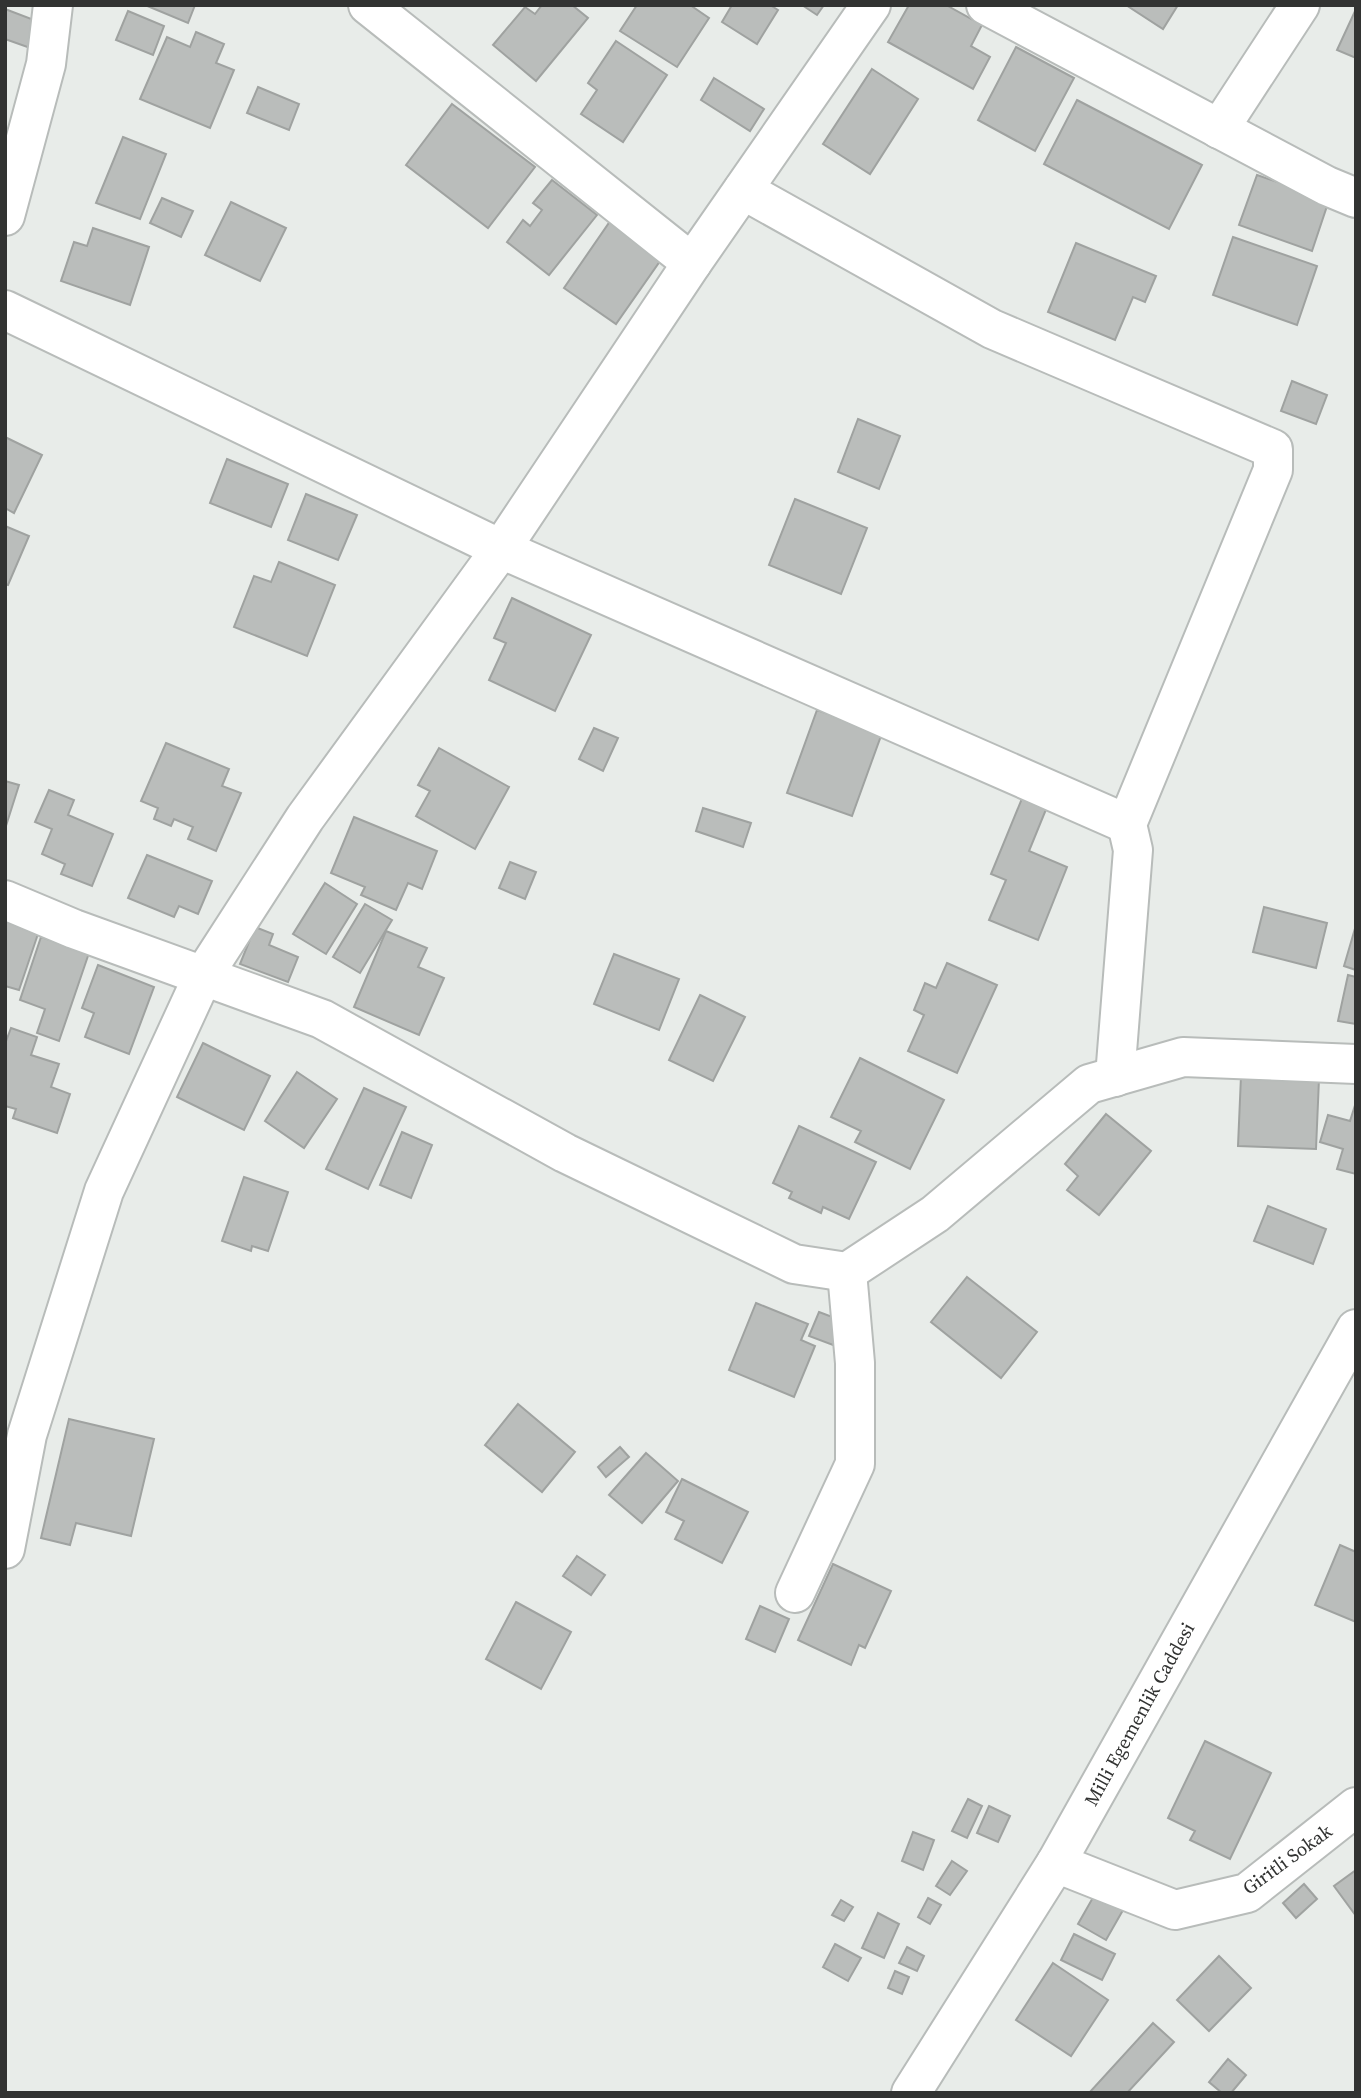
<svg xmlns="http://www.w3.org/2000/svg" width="1361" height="2098" viewBox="0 0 1361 2098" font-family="'Source Serif 4',serif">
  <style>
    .building { fill: #babdbb; stroke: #9fa2a0; stroke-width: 2 }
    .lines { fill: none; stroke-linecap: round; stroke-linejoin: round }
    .minor-casing { stroke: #b8bcba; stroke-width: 42 }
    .minor { stroke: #fff; stroke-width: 38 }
    .labels { text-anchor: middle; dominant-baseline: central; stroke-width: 7; stroke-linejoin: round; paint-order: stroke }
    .street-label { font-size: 19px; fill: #323332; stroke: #fff }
  </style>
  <rect width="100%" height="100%" fill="#e8ece9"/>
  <!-- building -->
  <g class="building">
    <polygon points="145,5 195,5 188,23"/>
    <polygon points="542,5 572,5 588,18 536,81 493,45 525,7 535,14"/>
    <polygon points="637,5 690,5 709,18 677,67 620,31"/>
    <polygon points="732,5 770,5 778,10 757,44 722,22"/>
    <polygon points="802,5 824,5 817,15"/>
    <polygon points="909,5 946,5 982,25 971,46 990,57 973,89 888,42"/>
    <polygon points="1126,5 1178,5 1163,29"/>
    <polygon points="5,9 42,23 33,49 5,39"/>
    <polygon points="1356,9 1356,58 1337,50"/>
    <polygon points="128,11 164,26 153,55 116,40"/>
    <polygon points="196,32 224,44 216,63 234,70 210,128 140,99 167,37 190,47"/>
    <polygon points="616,41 667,75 623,142 581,114 597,90 588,83"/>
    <polygon points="1016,47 1074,78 1035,151 978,120"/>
    <polygon points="872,69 918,99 870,174 823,144"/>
    <polygon points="714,78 764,109 750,131 701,100"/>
    <polygon points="258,87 299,104 289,130 247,113"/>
    <polygon points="1077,100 1202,165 1169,229 1044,164"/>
    <polygon points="452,104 535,167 488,228 406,165"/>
    <polygon points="123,137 166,154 140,219 96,203"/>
    <polygon points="1257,175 1329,200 1312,251 1239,225"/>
    <polygon points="552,180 597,215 549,275 507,242 523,220 530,226 542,210 533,203"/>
    <polygon points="162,198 193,211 181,237 150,223"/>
    <polygon points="231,202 286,228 260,281 205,255"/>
    <polygon points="613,217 665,254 616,324 564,288"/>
    <polygon points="93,228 149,247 130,305 61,281 74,242 87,246"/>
    <polygon points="1233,237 1317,266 1297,325 1213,295"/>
    <polygon points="1076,243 1156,276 1145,302 1133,297 1115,340 1048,312"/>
    <polygon points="1292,381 1327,395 1316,424 1281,411"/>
    <polygon points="858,419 900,436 879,489 838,472"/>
    <polygon points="5,437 42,455 14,513 5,508"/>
    <polygon points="227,459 288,484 271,527 210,503"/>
    <polygon points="306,494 357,515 338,560 288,540"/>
    <polygon points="795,499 867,528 841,594 769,565"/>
    <polygon points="5,526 29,536 8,585 5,584"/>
    <polygon points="279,562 335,585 307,656 234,627 254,576 271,582"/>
    <polygon points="512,598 591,635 555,711 489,680 506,643 494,638"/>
    <polygon points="817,710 882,733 852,816 787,793"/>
    <polygon points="594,728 618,738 603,771 579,759"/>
    <polygon points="166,743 229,769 222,786 241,793 216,851 188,839 193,827 174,819 171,826 154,819 158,808 141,801"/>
    <polygon points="439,748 509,787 475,849 416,816 430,791 418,785"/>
    <polygon points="5,781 19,785 5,829"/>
    <polygon points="49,790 74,800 68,815 113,834 92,886 61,874 65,864 42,854 52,829 35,822"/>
    <polygon points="1023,796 1047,807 1029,851 1067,867 1038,940 989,920 1006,880 991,874"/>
    <polygon points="703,808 751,823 743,847 696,831"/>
    <polygon points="354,817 437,851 422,889 408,883 396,910 361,895 365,887 331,873"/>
    <polygon points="147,855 212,881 198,914 179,906 174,917 128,898"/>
    <polygon points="510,862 536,872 525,899 499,888"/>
    <polygon points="325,883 357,904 326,954 293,934"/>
    <polygon points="365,904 392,920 360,973 333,957"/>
    <polygon points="1264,907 1327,923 1316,968 1253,952"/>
    <polygon points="5,920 39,931 19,990 5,986"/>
    <polygon points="1356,925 1356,970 1344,966"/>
    <polygon points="255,927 273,934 269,945 298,957 288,982 240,964"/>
    <polygon points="386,931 427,948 418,967 444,978 419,1035 354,1007"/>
    <polygon points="41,937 89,953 59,1041 37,1033 45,1009 20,1000"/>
    <polygon points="614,954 679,979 659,1030 594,1004"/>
    <polygon points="947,963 997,985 957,1073 908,1051 924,1015 914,1010 925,983 936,988"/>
    <polygon points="98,965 154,987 129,1054 85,1037 94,1013 82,1008"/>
    <polygon points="1348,975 1356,977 1356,1024 1338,1021"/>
    <polygon points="700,995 745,1017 713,1081 669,1060"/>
    <polygon points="11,1028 37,1037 31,1055 59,1064 51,1087 70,1094 57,1133 13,1118 16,1109 5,1106 5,1044"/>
    <polygon points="203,1043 270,1076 244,1130 177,1097"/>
    <polygon points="860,1058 944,1100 910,1169 855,1142 861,1131 831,1117"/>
    <polygon points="297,1072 337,1099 304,1148 265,1121"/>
    <polygon points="1241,1076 1319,1079 1316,1149 1238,1146"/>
    <polygon points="364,1088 406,1107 368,1189 326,1169"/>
    <polygon points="1356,1102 1356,1174 1337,1169 1343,1149 1320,1142 1328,1115 1350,1121"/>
    <polygon points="1106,1114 1151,1151 1099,1215 1067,1190 1078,1176 1065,1164"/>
    <polygon points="799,1126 876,1162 849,1219 823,1207 821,1213 789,1198 792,1192 773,1183"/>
    <polygon points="402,1132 432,1145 411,1198 380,1185"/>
    <polygon points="244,1177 288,1192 268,1251 252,1246 251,1251 222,1241"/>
    <polygon points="1268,1206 1326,1229 1313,1264 1254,1241"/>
    <polygon points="967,1277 1037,1332 1001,1378 931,1322"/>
    <polygon points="756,1303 808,1324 801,1340 815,1346 794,1397 729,1370"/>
    <polygon points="819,1312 843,1321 833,1345 809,1336"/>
    <polygon points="518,1404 575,1452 542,1492 485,1445"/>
    <polygon points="69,1419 154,1439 131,1536 76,1523 70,1545 41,1538"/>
    <polygon points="620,1447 629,1457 606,1477 598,1467"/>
    <polygon points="646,1453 678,1481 642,1523 609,1495"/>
    <polygon points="682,1479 748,1512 722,1563 675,1539 684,1521 666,1512"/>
    <polygon points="1340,1545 1356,1552 1356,1622 1315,1605"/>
    <polygon points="577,1556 605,1575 591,1595 563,1576"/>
    <polygon points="833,1564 891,1591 865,1648 859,1645 851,1665 798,1640"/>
    <polygon points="516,1602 571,1632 541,1689 486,1659"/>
    <polygon points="760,1606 789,1619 775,1652 746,1639"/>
    <polygon points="1205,1741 1271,1773 1230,1859 1190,1840 1195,1831 1168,1818"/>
    <polygon points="968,1799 982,1806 967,1838 952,1831"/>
    <polygon points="989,1806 1010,1816 998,1842 977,1833"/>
    <polygon points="913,1832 934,1840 923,1870 902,1861"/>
    <polygon points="952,1861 967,1871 950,1895 936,1886"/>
    <polygon points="1356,1870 1356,1916 1334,1886"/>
    <polygon points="1304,1884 1317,1899 1296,1918 1283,1903"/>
    <polygon points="1095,1894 1123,1910 1106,1940 1078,1924"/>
    <polygon points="928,1898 941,1905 930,1924 918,1917"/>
    <polygon points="841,1900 853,1907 844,1921 832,1915"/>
    <polygon points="878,1913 899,1924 884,1958 862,1948"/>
    <polygon points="1074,1934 1115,1954 1102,1980 1061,1960"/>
    <polygon points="835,1944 861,1958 848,1981 823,1967"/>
    <polygon points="907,1947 924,1956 917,1971 899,1963"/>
    <polygon points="1219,1956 1251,1988 1209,2031 1177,2000"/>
    <polygon points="1053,1963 1108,2000 1071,2056 1016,2020"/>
    <polygon points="895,1971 909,1977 902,1994 888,1988"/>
    <polygon points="1153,2023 1174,2042 1127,2093 1089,2093"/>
    <polygon points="1228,2059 1246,2075 1231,2093 1222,2093 1209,2082"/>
  </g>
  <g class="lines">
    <defs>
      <g id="minor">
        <polyline points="368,5 692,263"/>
        <polyline points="986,5 1327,186 1356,198"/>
        <polyline points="1219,129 1300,5"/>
        <polyline points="743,190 992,329 1273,449 1273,470 1127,824 1133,850 1115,1077"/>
        <polyline points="5,216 46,64 53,5"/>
        <polyline points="5,310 501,549 1127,824"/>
        <polyline points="5,900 74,929 322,1019 565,1153 794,1264 847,1272 935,1214 1089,1084 1183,1057 1356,1064"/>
        <polyline points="5,1549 27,1435 104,1191 203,976 305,818 501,549 692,263 871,5"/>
        <polyline points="795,1593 855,1464 855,1363 847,1272"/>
        <polyline points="1056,1863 1175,1910 1247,1893 1356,1807"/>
        <polyline points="911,2093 1056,1863 1356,1329"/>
      </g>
    </defs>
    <!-- minor casing -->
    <use href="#minor" class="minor-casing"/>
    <!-- minor -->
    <use href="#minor" class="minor"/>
  </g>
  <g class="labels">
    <!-- street labels -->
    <g class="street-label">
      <text transform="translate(1139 1714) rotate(-61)">Milli Egemenlik Caddesi</text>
      <text transform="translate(1287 1859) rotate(-36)">Giritli Sokak</text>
    </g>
  </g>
  <!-- border -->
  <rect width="1361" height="2098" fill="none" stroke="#323332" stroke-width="14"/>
</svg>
